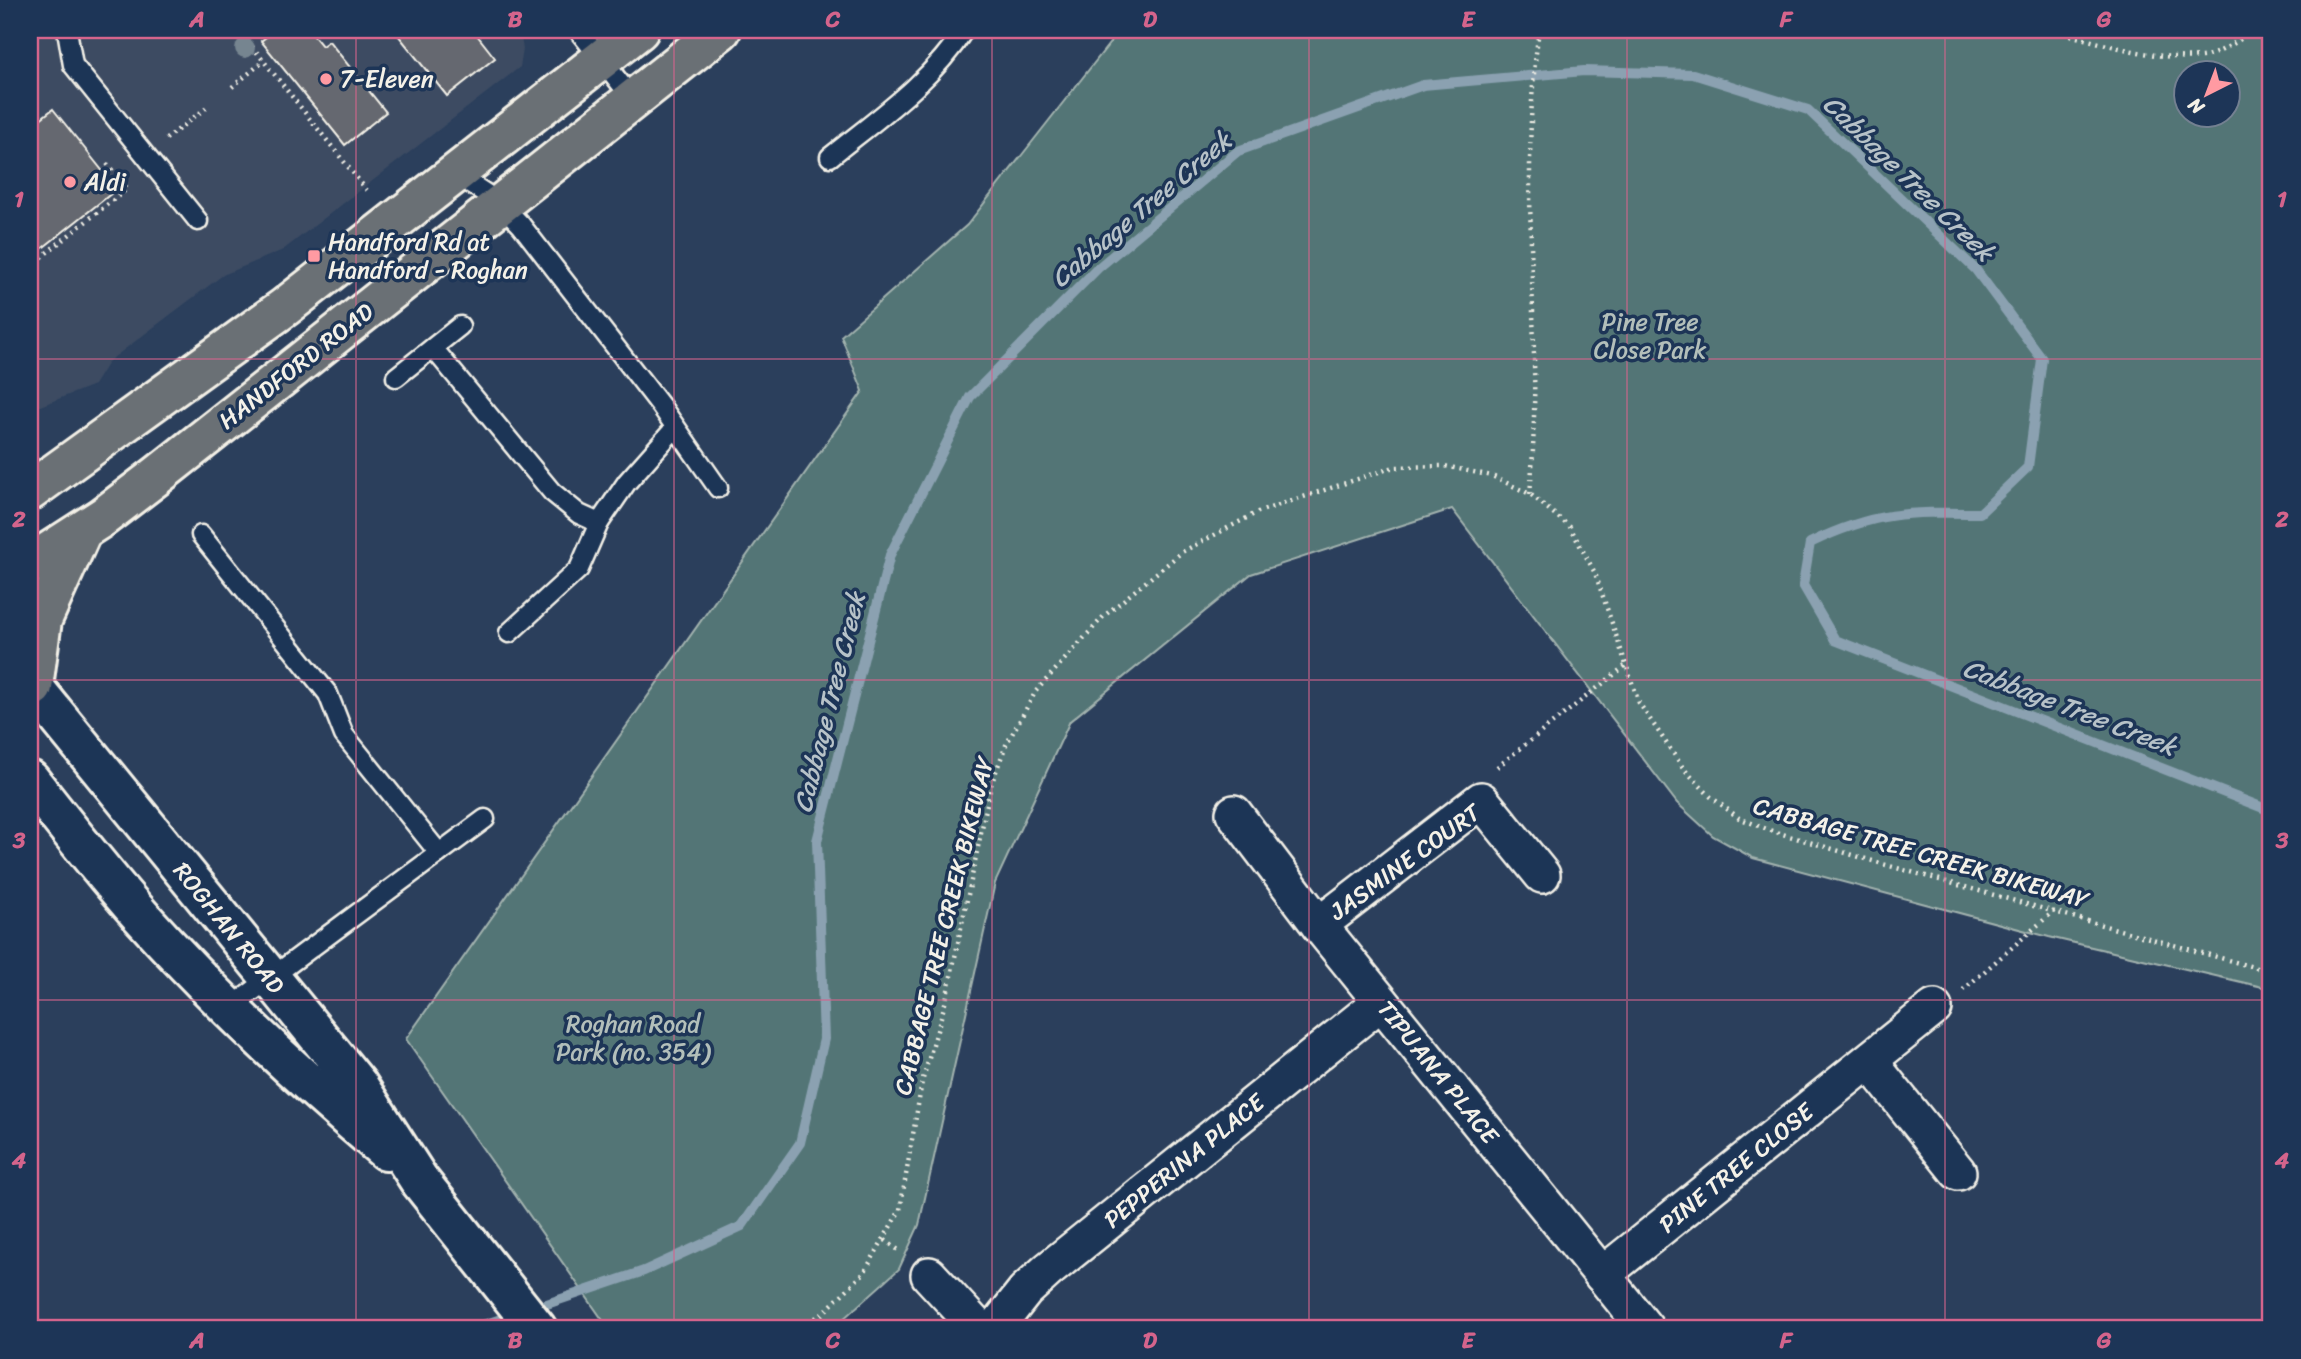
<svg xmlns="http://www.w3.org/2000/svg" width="2301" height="1359" viewBox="0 0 2301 1359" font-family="Sriracha,sans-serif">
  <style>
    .built { fill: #3c4b62 }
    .green { fill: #527576; stroke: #a3b3af; stroke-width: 2; fill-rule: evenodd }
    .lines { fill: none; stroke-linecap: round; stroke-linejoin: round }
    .stream { stroke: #8ba1b1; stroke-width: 10 }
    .building { fill: #65686f; stroke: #f4f1e8; stroke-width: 2 }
    .service-casing { stroke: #f4f1e8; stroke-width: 23 }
    .minor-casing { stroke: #f4f1e8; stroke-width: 40 }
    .secondary-casing { stroke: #f4f1e8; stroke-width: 44 }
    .primary-casing { stroke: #f4f1e8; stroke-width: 44 }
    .path { stroke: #f4f1e8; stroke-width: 4.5; stroke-dasharray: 2 5; stroke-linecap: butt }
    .service { stroke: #1d3557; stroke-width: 18 }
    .minor { stroke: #1d3557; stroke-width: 35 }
    .secondary { stroke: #1d3557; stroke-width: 38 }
    .primary { stroke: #6b7074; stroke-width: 38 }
    .tree { fill: #768590 }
    .grid { fill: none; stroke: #d4648c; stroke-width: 2; stroke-opacity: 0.55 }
    .poi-dot { fill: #ff9aa2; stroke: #1d3557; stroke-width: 2.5 }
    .labels { text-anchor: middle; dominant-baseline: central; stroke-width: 7; stroke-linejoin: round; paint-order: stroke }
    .poi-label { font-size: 24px; fill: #f4f1e8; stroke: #1d3557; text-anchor: start }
    .park-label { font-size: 24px; fill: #b3bfba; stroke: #1d3557 }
    .street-label { font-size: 24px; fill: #f4f1e8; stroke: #1d3557 }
    .water-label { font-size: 26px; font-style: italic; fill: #b7c2c8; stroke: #1d3557 }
    .neatline { fill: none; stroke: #d4648c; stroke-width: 2.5 }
    .grid-label { font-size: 23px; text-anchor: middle; font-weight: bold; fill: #d4648c }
  </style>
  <rect width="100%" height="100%" fill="#2b3f5c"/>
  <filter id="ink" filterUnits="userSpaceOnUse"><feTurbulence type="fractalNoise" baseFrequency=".0143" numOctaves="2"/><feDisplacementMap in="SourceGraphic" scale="14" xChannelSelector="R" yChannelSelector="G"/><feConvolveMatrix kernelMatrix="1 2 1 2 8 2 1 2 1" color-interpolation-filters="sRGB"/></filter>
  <g filter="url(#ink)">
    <!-- built -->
    <polygon class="built" points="30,30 520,30 523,50 520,67 283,250 223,275 109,361 94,385 30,410"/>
    <!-- green -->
    <path class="green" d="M1120,30H2271V989L2049,937L1753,858L1713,836L1677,803L1452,509L1251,574L1070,721L995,883L919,1225L899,1269L832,1329H609L406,1039L863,391L841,336L967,225ZM2186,74H2228V116H2186Z"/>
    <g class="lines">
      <!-- stream -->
      <g class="stream">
        <path d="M532,1309L644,1271L742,1226L800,1143L824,1039L817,841L890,555L970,397L1098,268L1238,151L1423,85L1584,71L1693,74L1808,110L1976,270L2042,359L2028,467L1980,513C1908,512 1876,511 1810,543L1803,585L1835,640L2271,811"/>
        <polyline points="471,1329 516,1314"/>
      </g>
    </g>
    <!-- building -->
    <g class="building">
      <polygon points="275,30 309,30 322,46 329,41 386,112 345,145 261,41"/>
      <polygon points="394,30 473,30 495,58 447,96"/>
      <polygon points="53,109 117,189 30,258 30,127"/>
    </g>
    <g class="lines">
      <defs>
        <g id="service">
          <polyline points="67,30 73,65 198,221"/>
          <polyline points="578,30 632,98"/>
          <path d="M830,157C877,119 931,82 964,30"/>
          <polyline points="456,174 500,203 521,225 661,406 718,488"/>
          <polyline points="433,348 552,492 579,514 599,523"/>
          <polyline points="396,377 460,326"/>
          <polyline points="201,535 328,694 344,735 439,853"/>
          <polyline points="509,633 579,569 599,523 627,482 675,428"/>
          <polyline points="230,1008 485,819"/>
        </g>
        <g id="minor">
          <polyline points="1234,813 1319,925 1646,1329"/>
          <polyline points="1319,925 1481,800 1542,875"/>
          <polyline points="1869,1061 1958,1172"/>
          <polyline points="929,1275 979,1329"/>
          <polyline points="1602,1275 1934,1008"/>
          <polyline points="995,1329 1025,1291 1048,1270 1381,1002"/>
        </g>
        <g id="secondary">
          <polyline points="30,683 358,1085 419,1180 537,1329"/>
          <path d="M30,780C66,826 102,872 141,916C216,1000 300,1078 386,1151"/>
        </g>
        <g id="primary">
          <polyline points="30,491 285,307 639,30"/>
          <polyline points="30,564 103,517 158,475 721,30"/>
          <polyline points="33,687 42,620 82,531"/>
        </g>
      </defs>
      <!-- service casing -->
      <use href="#service" class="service-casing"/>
      <!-- minor casing -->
      <use href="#minor" class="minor-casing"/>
      <!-- secondary casing -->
      <use href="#secondary" class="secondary-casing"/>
      <!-- primary casing -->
      <use href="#primary" class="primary-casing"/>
      <!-- path -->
      <g class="path">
        <polyline points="239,30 369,193"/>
        <path d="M2050,30C2095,41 2154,61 2201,57C2219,55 2239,40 2254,30"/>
        <polyline points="232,87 264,61"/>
        <polyline points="166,139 207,107"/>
        <polyline points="30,266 127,189 105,161"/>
        <path d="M1530,494C1544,340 1517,183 1539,30"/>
        <polyline points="1497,767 1625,666"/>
        <polyline points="1963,990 2054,911"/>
        <polyline points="885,1240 901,1252"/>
        <polyline points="797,1329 822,1314 864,1273 900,1210 922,1082 946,1000 991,785 1006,745 1036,691 1104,616 1182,552 1258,512 1394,467 1445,466 1492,476 1530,494 1570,527 1595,573 1639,703 1684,769 1711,797 1739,818 1769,830 1886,865 2271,972"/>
      </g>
      <!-- service -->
      <use href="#service" class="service"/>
      <!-- minor -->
      <use href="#minor" class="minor"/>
      <!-- secondary -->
      <use href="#secondary" class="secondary"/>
      <!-- primary -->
      <use href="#primary" class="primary"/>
    </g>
    <!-- trees -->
    <circle class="tree" cx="245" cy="48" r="10"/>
  </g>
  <!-- grid -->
  <path class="grid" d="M356,30V1329M674,30V1329M992,30V1329M1309,30V1329M1627,30V1329M1945,30V1329M30,359H2271M30,680H2271M30,1000H2271"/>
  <!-- markers -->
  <g class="poi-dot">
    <circle cx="326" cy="79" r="7"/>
    <circle cx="70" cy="182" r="7"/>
    <rect x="307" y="249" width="14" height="14" rx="3.5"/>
  </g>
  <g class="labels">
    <!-- poi labels -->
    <g class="poi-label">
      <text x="340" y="79">7-Eleven</text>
      <text x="84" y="182">Aldi</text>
      <text x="328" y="242">Handford Rd at<tspan x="328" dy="28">Handford - Roghan</tspan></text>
    </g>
    <!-- park labels -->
    <g class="park-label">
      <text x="1650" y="322">Pine Tree<tspan x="1650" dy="28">Close Park</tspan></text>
      <text x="633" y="1024">Roghan Road<tspan x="633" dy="28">Park (no. 354)</tspan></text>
    </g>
    <!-- street labels -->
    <g class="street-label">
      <text transform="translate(296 366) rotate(-38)">HANDFORD ROAD</text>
      <text transform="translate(1921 853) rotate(16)">CABBAGE TREE CREEK BIKEWAY</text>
      <text transform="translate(1405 862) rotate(-36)">JASMINE COURT</text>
      <text transform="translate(944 926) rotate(-76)">CABBAGE TREE CREEK BIKEWAY</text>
      <text transform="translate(229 928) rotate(51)">ROGHAN ROAD</text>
      <text transform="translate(1438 1072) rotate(51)">TIPUANA PLACE</text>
      <text transform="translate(1184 1161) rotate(-39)">PEPPERINA PLACE</text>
      <text transform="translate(1736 1168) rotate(-39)">PINE TREE CLOSE</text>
    </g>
    <!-- water labels -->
    <g class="water-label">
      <text transform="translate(1909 178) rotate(44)">Cabbage Tree Creek</text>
      <text transform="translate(1141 209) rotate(-40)">Cabbage Tree Creek</text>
      <text transform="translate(829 702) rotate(-76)">Cabbage Tree Creek</text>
      <text transform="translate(2070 707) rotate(21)">Cabbage Tree Creek</text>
    </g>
  </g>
  <!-- margin -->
  <rect width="2301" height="1359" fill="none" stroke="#1d3557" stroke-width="77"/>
  <!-- north arrow -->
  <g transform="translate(2207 94) rotate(222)"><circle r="33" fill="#1d3557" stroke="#738091" stroke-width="2"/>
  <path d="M0-5L12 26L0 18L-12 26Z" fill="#ff9aa2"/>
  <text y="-10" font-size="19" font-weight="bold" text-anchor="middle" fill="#f4f1e8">N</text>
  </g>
  <rect x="38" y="38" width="2224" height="1282" class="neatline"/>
  <g class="grid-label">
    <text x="197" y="27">A</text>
    <text x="515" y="27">B</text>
    <text x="833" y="27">C</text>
    <text x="1150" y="27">D</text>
    <text x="1468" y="27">E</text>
    <text x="1786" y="27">F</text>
    <text x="2104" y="27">G</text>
    <text x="19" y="207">1</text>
    <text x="2282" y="207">1</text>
    <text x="19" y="527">2</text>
    <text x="2282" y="527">2</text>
    <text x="19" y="848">3</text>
    <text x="2282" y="848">3</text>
    <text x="19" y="1168">4</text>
    <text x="2282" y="1168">4</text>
    <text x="197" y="1348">A</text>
    <text x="515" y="1348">B</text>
    <text x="833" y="1348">C</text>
    <text x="1150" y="1348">D</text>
    <text x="1468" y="1348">E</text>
    <text x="1786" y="1348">F</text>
    <text x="2104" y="1348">G</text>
  </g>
</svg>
